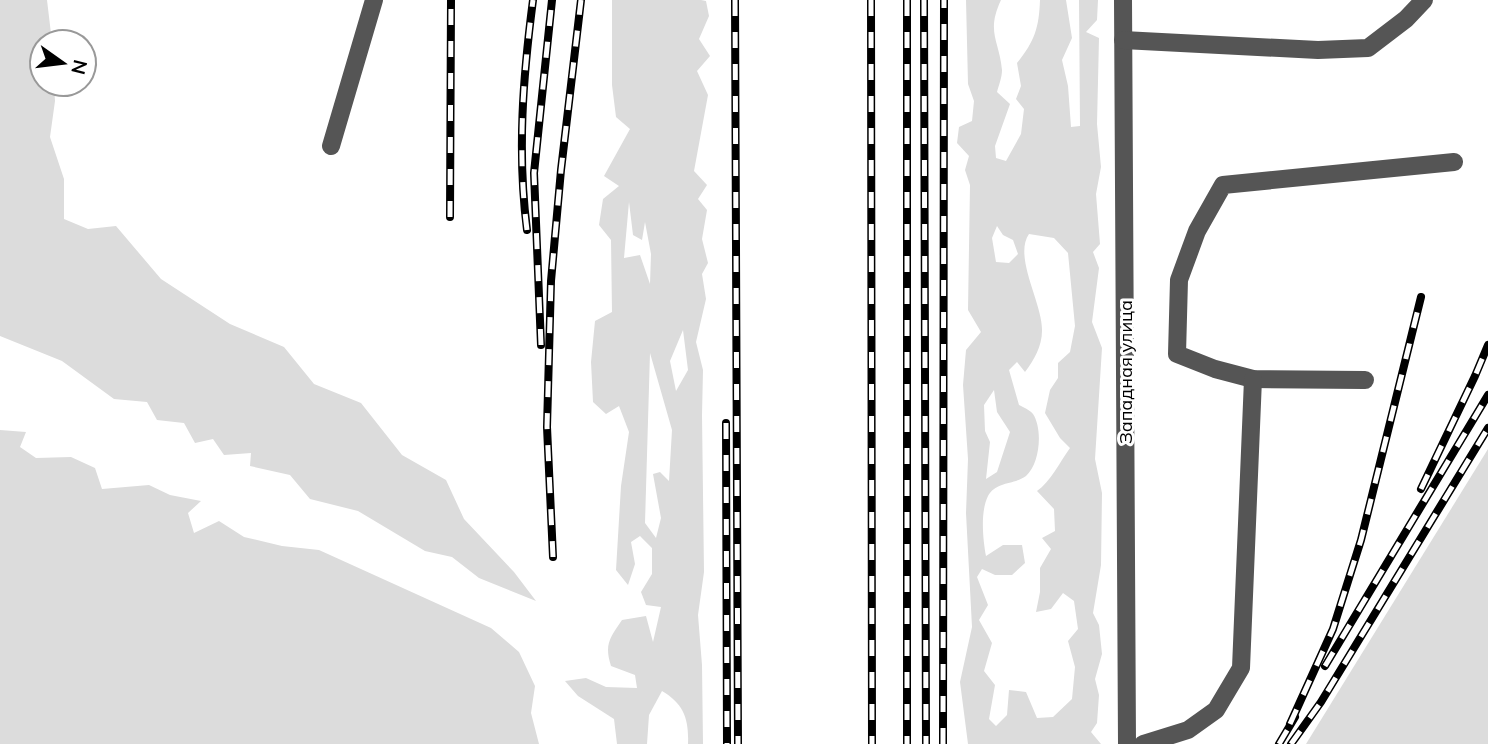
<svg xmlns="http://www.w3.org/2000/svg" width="1488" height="744" viewBox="0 0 1488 744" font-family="Mulish,sans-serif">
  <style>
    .green { fill: #dcdcdc; fill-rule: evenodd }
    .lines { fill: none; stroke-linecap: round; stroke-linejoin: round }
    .minor { stroke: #555; stroke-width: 18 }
    .rail-casing { stroke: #000; stroke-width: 8 }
    .rail { stroke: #fff; stroke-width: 5; stroke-dasharray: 16; stroke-linecap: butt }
    .labels { text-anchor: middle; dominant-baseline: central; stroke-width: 6; stroke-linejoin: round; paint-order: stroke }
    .street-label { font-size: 18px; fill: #000; stroke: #fff }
  </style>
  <rect width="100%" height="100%" fill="#fff"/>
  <!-- green -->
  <g class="green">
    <polygon points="0,0 47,0 52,42 42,42 42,84 54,84 55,101 50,137 64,179 64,219 88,229 116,226 161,279 230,324 284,347 314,384 361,403 402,455 446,480 464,519 514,572 536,601 479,578 452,557 425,551 358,511 310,499 290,475 250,466 251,453 224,455 213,439 195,443 184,423 157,420 147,402 114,399 62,361 0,336"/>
    <path d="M612,0H701L706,1L709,16L699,39L710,56L697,71L708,95L694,171L707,185L698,199L707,210L702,239L708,263L702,274L706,299L696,342L703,370L702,415L704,572L698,615L702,665L703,744H688C689,719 684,704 662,691L649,715L647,744H617L614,719L578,696L565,681L586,678L606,687L637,688L635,675L611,666C604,644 610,638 622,620L646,616L653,642L661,607L646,605L641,592L652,574V548L640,536L631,542L635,564L628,585L616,570L621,486L629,432L619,406L606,414L593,402L591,362L595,321L612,312L611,240L599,225L603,199L619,186L604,176L630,129L616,117L612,85ZM629,202L633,235L642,240L645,222L651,254L650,284L640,255L624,258ZM683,330L688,370L676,391L670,361ZM650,353L672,430L669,481L660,472L653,474L661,518L656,538L645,523Z"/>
    <path d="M966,0H1001C986,32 999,40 1002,70C1002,77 999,85 997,92L1010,104L995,146L996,158L1006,161L1021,134L1024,109L1016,99L1021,86L1017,63C1035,41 1039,27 1040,0H1066L1072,38L1062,60L1068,86L1071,127L1080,126L1079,0H1098L1097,20L1086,32L1099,38L1097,124L1101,167L1096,194L1100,244L1093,252L1099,268L1092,322L1102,348L1095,459L1102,493L1101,565L1093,613L1099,625L1102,654L1095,679L1099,695L1097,723L1091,732L1101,744H968L960,682L972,627L966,513L968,459L963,385L966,350L981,332L968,310L970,185L965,170L969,156L957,143L959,127L972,121L974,101L968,84ZM997,226L1003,235L1013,240L1018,254L1009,263L996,262L992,238ZM1029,234L1054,238L1068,253L1075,326L1070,352L1058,363V378L1050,390L1045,413L1060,438L1070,448C1060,462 1050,482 1037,491L1054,509L1055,531L1042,538L1051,549L1040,568V592L1036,612L1051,609L1063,593L1074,601L1078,629L1068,641L1075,667L1072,699L1053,717L1037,718L1026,692L1009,690L1007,715L996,726L989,719L995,685L984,671L992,643L979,620L988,605L977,577L982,569L995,575H1012L1025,563L1022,545H1003L986,556C983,540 980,512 988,496C996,481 1014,485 1026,476C1040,464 1043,429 1033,414C1030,410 1023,407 1019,405L1009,370L1017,362L1025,372C1034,360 1042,346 1042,331C1043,304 1013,257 1029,234ZM994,390L997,412L1010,432L997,472L986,479L990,442L985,431L984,405Z"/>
    <polygon points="0,430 26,432 20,447 36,458 71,457 95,468 102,489 149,485 170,495 201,501 188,513 194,533 219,521 244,537 282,546 319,550 491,628 519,652 535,686 531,713 539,744 0,744"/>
    <polygon points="1488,449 1488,744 1306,744"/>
  </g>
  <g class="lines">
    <!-- minor -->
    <g class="minor">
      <polyline points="1123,0 1127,744"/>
      <polyline points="1123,40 1318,50 1368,48 1406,19 1424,0"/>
      <polyline points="331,146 374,0"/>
      <polyline points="1365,380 1253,379 1215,369 1177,354 1179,280 1197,231 1223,185 1454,162"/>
      <polyline points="1143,744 1188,730 1216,710 1241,668 1253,379"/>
    </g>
    <defs>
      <g id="rail">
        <polyline points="735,0 738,744"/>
        <polyline points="871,0 872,744"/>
        <polyline points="907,0 907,744"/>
        <polyline points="924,0 926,744"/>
        <polyline points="450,217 451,0"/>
        <path d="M527,230C517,152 523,77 533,0"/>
        <polyline points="541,345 534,173 552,0"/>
        <polyline points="726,423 727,744"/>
        <polyline points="1421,489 1475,376 1488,345"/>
        <polyline points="553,557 547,427 551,281 561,170 581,0"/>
        <polyline points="1325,666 1488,395"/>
        <polyline points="1290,724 1333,629 1361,540 1421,297"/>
        <polyline points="943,744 944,0"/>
        <polyline points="1279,744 1295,717"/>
        <polyline points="1291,744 1321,702 1488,428"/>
      </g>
    </defs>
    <!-- rail casing -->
    <use href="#rail" class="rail-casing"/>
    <!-- rail -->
    <use href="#rail" class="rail"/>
  </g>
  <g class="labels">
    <!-- street labels -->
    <g class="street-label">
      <text transform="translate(1125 372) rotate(-90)">Западная улица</text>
    </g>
  </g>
  <!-- north arrow -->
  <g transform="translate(63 63) rotate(104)"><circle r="33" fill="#ffffff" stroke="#999999" stroke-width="2"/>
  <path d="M0-5L12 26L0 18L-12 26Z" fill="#000000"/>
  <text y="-10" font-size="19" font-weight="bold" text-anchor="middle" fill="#000000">N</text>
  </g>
</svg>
